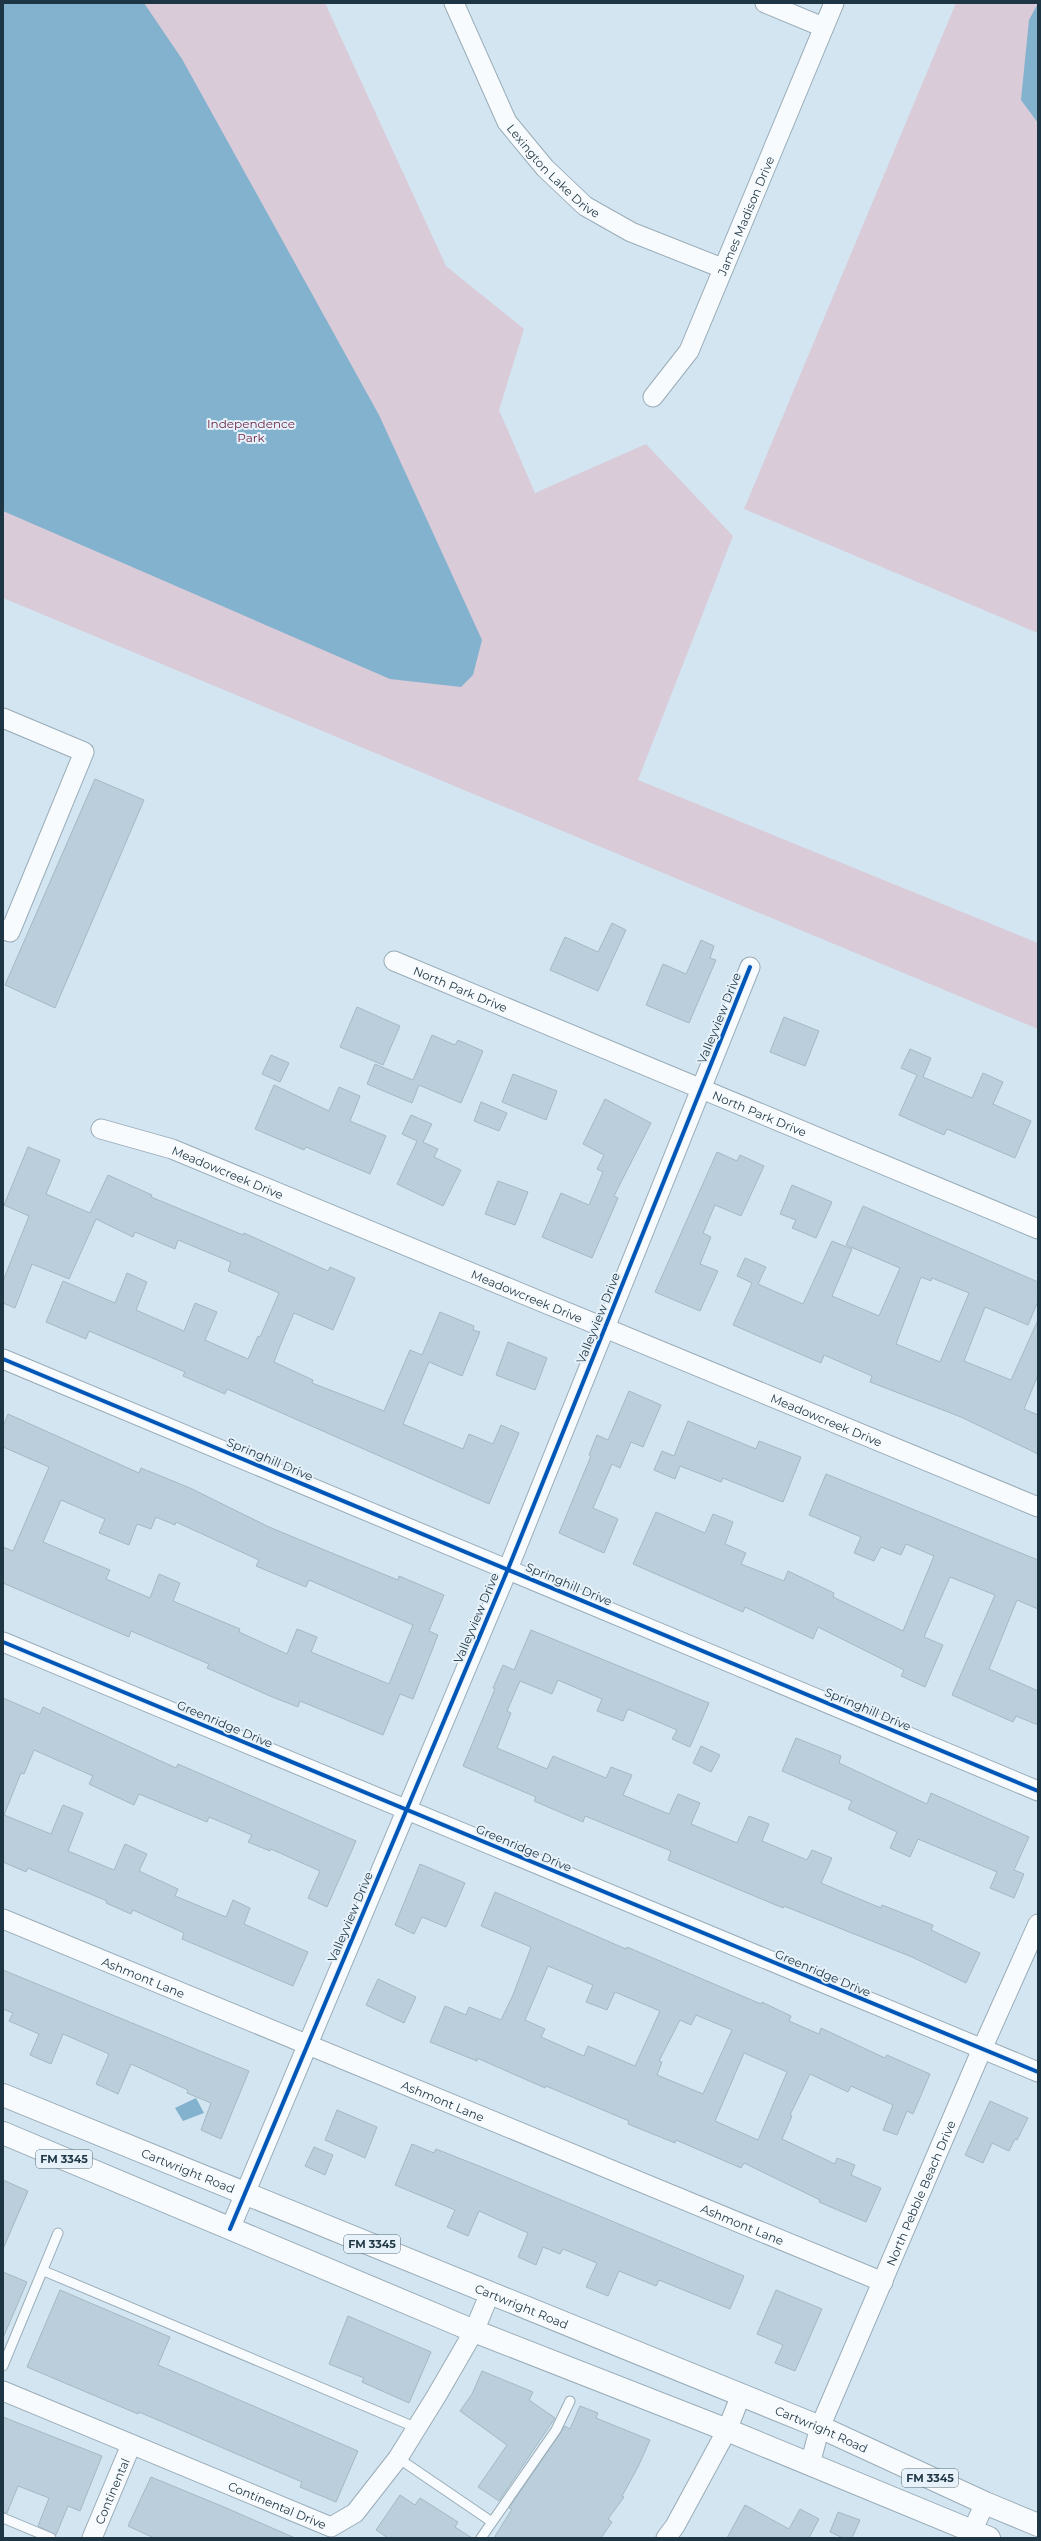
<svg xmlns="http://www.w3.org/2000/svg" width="1041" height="2541" viewBox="0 0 1041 2541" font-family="Montserrat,sans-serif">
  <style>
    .green { fill: #dacbd9 }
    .water { fill: #83b2ce }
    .building { fill: #bacedb; stroke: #a5b9c4; fill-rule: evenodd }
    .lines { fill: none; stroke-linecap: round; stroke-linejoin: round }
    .service-casing { stroke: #99acb8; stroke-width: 11 }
    .minor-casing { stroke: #99acb8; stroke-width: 21 }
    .primary-casing { stroke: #99acb8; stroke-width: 24 }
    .service { stroke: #f8fbfd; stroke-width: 9 }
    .minor { stroke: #f8fbfd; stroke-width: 19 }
    .primary { stroke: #f8fbfd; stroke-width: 22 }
    .cycleway-casing { stroke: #e6f1f9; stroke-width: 6 }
    .cycleway { stroke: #0057b8; stroke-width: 4 }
    .labels { text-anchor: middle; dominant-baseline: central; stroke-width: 4; stroke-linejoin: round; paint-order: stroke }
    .shield { fill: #e6f1f9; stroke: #5a6e7a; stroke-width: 1 }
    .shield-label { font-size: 11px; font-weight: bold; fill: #1e3644 }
    .street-label { font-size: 12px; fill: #1e3644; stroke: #e6f1f9 }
    .park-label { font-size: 12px; fill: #712747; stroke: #e6f1f9 }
  </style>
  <rect width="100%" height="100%" fill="#d2e5f1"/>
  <!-- green -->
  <g class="green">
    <polygon points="3,3 325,3 446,266 524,329 499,410 535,493 646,444 733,536 638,780 1038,943 1038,1029 3,598"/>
    <polygon points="956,3 1038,3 1038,633 744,509"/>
  </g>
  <!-- water -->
  <g class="water">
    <polygon points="3,3 144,3 182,59 379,415 482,640 473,675 461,687 390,679 3,511"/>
    <polygon points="1038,3 1038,123 1021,100 1029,20"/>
    <polygon points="196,2098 204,2113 183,2121 175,2108"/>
  </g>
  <!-- building -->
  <g class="building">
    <polygon points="95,779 144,800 55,1008 5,985"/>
    <polygon points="612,923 626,930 598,991 550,970 565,937 598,952"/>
    <polygon points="701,940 714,946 710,958 716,960 689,1023 646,1005 663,964 686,974"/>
    <polygon points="357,1007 400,1026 383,1065 340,1047"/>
    <polygon points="784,1017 819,1031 805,1066 770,1052"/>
    <polygon points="432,1035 455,1045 458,1040 483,1051 461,1103 419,1085 412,1103 367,1084 375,1064 413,1080"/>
    <polygon points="910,1049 931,1058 923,1077 972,1098 983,1073 1003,1082 993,1104 1031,1121 1015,1158 947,1129 944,1135 899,1115 917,1075 901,1068"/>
    <polygon points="271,1055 289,1063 280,1082 262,1074"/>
    <polygon points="513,1074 557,1091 546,1120 502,1102"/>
    <polygon points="274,1085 329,1111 339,1087 360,1096 350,1121 386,1136 370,1174 306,1147 304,1150 255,1129"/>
    <polygon points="605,1099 651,1123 614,1196 618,1198 592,1258 542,1237 561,1193 589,1205 603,1172 597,1169 604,1155 583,1144"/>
    <polygon points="481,1102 507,1113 499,1131 474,1121"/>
    <polygon points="411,1115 432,1124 423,1142 438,1149 434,1157 461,1170 443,1206 397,1184 417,1141 402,1134"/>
    <polygon points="28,1147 60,1160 46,1194 90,1213 108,1175 152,1195 151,1197 243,1235 244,1233 328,1271 330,1267 355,1278 333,1330 294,1313 280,1346 274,1362 313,1380 312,1383 384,1411 410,1350 422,1355 440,1312 474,1326 473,1330 480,1332 462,1376 429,1362 403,1424 463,1449 469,1434 493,1444 501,1425 519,1433 489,1504 227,1389 225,1394 183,1376 185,1372 89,1331 86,1339 46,1322 63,1281 115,1303 127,1273 147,1282 136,1310 184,1331 195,1303 217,1312 205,1340 248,1359 258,1336 260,1337 279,1293 228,1271 231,1262 178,1240 175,1249 135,1232 133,1237 96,1219 69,1279 32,1264 15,1308 3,1303 3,1281 29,1216 4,1205"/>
    <polygon points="717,1152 737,1161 740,1155 764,1166 741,1216 715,1205 703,1233 711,1237 700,1264 718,1271 700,1311 655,1292"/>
    <polygon points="498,1181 528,1192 515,1225 485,1214"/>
    <polygon points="792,1185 832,1202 816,1238 792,1228 796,1220 780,1214"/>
    <path d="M863,1206L1038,1282V1301L1028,1325L985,1307L964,1361L1011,1380L1038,1320V1375L1024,1409L1038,1415V1454L961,1417L870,1382L872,1376L824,1355L821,1363L733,1325L752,1283L737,1276L745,1258L766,1267L758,1284L803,1304L832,1241L852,1249L832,1296L879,1316L900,1268L846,1245ZM921,1277L931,1281L932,1278L969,1293L940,1362L896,1344Z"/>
    <polygon points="508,1342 547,1358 535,1390 496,1375"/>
    <polygon points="629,1391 661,1405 643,1447 631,1442 620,1468 612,1464 593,1508 618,1519 604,1553 559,1533 591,1456 589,1455 597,1435 608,1440"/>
    <path d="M8,1414L139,1473L141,1468L190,1488L269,1527L339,1556L398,1580L399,1576L444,1595L429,1631L438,1635L413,1699L400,1694L383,1735L300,1701L298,1707L270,1696L207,1668L209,1664L131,1631L129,1637L3,1583V1547L13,1551L49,1467L3,1447V1427ZM61,1500L105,1519L99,1533L129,1545L137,1524L151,1529L156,1517L175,1525L176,1522L259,1560L256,1566L306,1587L309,1580L413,1625L389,1684L311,1652L317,1637L297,1629L287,1654L239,1632L240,1629L173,1601L180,1583L159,1574L150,1598L106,1579L110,1570L43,1542Z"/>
    <polygon points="688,1421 756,1449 759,1441 801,1457 783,1502 723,1478 721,1482 680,1466 675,1479 654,1470 662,1451 674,1456"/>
    <polygon points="826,1474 1038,1560 1038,1609 1017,1600 989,1669 1038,1691 1038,1725 1016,1716 1013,1722 952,1695 995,1595 950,1577 924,1637 943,1645 925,1687 901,1676 904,1670 818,1627 813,1639 745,1607 743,1612 633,1564 656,1512 705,1533 713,1514 733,1522 725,1544 746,1553 741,1564 784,1581 788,1571 834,1593 833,1597 903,1631 934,1556 906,1544 901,1555 881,1547 874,1561 854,1553 861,1537 809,1515"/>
    <polygon points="531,1630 709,1703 690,1747 672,1739 677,1730 628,1709 623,1721 597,1711 602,1699 558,1680 552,1694 520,1681 507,1711 511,1713 497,1748 547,1769 553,1756 606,1778 611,1767 632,1775 623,1795 669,1814 678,1794 700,1803 691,1824 737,1843 749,1816 769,1824 762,1841 807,1860 812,1850 832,1858 821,1883 881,1908 882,1905 933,1925 931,1930 980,1953 966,1983 912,1957 784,1906 783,1908 668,1860 671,1851 585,1816 583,1822 534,1801 536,1797 463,1766 495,1689 493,1688 503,1665 514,1670"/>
    <polygon points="3,1698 40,1714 43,1707 176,1768 178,1764 356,1841 327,1907 308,1898 320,1871 271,1849 270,1851 248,1842 252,1835 209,1817 207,1822 139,1794 134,1805 89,1784 93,1776 34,1750 24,1774 21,1773 4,1815 51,1834 63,1805 83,1813 68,1851 114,1870 125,1844 147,1854 139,1871 178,1889 175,1896 226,1917 233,1900 250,1908 244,1924 308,1952 293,1986 182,1939 184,1933 133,1910 131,1914 106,1903 107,1901 28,1868 26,1872 3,1862"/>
    <polygon points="796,1738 841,1756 839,1763 927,1804 931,1793 1029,1837 1014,1870 1024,1874 1014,1898 990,1888 997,1872 918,1839 910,1857 890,1848 897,1832 848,1809 852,1801 782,1771"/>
    <polygon points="701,1746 720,1755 711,1772 693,1763"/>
    <polygon points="420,1864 465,1883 446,1927 422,1917 414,1934 395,1925"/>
    <path d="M495,1892L626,1949L627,1947L761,2004L762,2002L791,2016L789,2021L819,2034L821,2028L885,2058L887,2055L930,2074L913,2114L907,2111L897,2135L883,2130L893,2105L851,2086L848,2092L810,2074L790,2115L792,2116L782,2139L835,2164L837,2158L855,2165L851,2175L881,2188L866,2222L819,2202L820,2200L744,2163L741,2168L676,2140L675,2143L628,2124L629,2121L546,2086L545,2088L477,2058V2061L430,2042L445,2006L466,2015L469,2007L501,2020L513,1995L531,1947L481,1926ZM548,1966L593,1985L586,2002L607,2010L615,1992L660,2011L635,2066L588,2046L584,2056L541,2037L545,2029L525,2020ZM696,2015L732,2030L703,2094L657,2075L662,2062L659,2061L680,2020L691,2025ZM744,2053L787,2072L758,2140L715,2121Z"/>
    <polygon points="3,1970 249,2071 221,2139 201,2130 211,2103 187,2093 188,2090 131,2064 118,2094 96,2084 109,2054 63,2034 51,2064 30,2055 39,2034 9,2021 13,2013 3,2009"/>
    <polygon points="378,1979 416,1997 404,2023 366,2005"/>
    <polygon points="990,2101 1028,2118 1017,2140 1015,2139 1009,2151 992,2143 983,2163 965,2155"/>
    <polygon points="337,2110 377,2127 365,2158 325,2140"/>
    <polygon points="412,2144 434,2153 436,2149 489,2170 744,2276 730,2309 659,2280 656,2286 619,2271 608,2296 586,2287 597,2263 563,2249 560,2254 543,2247 536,2265 518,2257 528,2233 479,2211 468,2236 447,2227 455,2210 395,2185"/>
    <polygon points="314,2147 333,2155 325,2175 305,2166"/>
    <polygon points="3,2180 28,2191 3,2249"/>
    <polygon points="3,2272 27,2282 3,2338"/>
    <polygon points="60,2290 170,2337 158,2365 358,2451 336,2502 300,2487 302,2482 139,2412 138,2414 27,2367"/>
    <polygon points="776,2290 822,2309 795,2371 775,2363 783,2345 757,2334"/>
    <polygon points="348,2316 431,2352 409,2403 362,2382 364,2378 329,2364"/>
    <polygon points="482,2371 533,2392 529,2400 555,2418 499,2501 478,2487 507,2445 460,2411 472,2394"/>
    <polygon points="580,2406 598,2413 596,2418 650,2440 638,2467 622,2496 624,2497 608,2519 612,2522 601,2538 494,2538 512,2509 509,2508 565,2426 570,2429"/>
    <polygon points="3,2417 102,2456 80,2511 68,2506 56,2535 38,2526 49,2498 18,2486 7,2513 3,2512"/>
    <polygon points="151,2477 224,2507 295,2538 154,2538 128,2526"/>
    <polygon points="400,2495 415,2505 420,2498 458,2522 455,2527 472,2538 388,2538 376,2530"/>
    <polygon points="745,2505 789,2529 800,2509 819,2519 809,2538 727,2538"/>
    <polygon points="838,2512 860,2520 852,2538 843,2538 830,2532"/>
  </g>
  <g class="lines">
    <defs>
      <g id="service">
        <polyline points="44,2271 417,2428"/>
        <polyline points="3,2366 58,2233"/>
        <polyline points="398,2458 492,2522"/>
        <polyline points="3,2518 51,2538"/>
        <polyline points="481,2538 556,2430 570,2401"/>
      </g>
      <g id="minor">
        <path id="s1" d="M454,3L507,122L545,168L585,206L631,232L722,268"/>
        <polyline points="765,3 823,27"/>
        <path id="s2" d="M653,397L689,351L834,3"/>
        <polyline points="3,718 84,752 10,932 3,929"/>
        <path id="s3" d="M394,961L1038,1229"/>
        <path id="s4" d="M101,1129L172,1149L1038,1507"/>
        <polyline points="3,1359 1038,1791"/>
        <polyline points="3,1642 1038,2072"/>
        <path id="s5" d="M3,1919L883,2282"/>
        <polyline points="230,2229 508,1569 750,967"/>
        <path id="s6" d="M3,2391L331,2527L355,2513L398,2458L437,2395L474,2331L490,2293"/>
        <path id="s7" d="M810,2464L820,2427L982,2049L1038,1924"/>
        <path id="s8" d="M92,2538L131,2445"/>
        <polyline points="666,2538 675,2526 727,2430 741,2395"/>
        <polyline points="969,2538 985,2503"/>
      </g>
      <g id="primary">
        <path id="s9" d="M3,2095L820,2427L985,2503L1038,2525"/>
        <polyline points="3,2133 474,2331 727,2430 989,2538"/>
      </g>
    </defs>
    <!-- service casing -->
    <use href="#service" class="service-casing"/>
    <!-- minor casing -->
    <use href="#minor" class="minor-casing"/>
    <!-- primary casing -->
    <use href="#primary" class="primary-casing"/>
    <!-- service -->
    <use href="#service" class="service"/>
    <!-- minor -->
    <use href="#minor" class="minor"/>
    <!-- primary -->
    <use href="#primary" class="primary"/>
    <defs>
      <g id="cycleway">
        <polyline points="3,1359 1038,1791"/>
        <polyline points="3,1642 1038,2072"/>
        <polyline points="230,2229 508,1569 750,967"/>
      </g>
    </defs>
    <!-- cycleway casing -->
    <use href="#cycleway" class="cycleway-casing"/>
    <!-- cycleway -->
    <use href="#cycleway" class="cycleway"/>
  </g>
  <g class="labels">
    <!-- shield labels -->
    <g class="shield">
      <rect x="36" y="2150" width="56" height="18" rx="3"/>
      <rect x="344" y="2235" width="56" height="18" rx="3"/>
      <rect x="902" y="2469" width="56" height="18" rx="3"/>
    </g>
    <g class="shield-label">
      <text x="64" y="2159">FM 3345</text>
      <text x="372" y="2244">FM 3345</text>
      <text x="930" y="2478">FM 3345</text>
    </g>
    <!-- street labels -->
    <g class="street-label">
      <text stroke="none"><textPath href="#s1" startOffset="198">Lexington Lake Drive</textPath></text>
      <text stroke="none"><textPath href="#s2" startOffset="205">James Madison Drive</textPath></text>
      <text stroke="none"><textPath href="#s3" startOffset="72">North Park Drive</textPath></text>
      <text transform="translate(719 1018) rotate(-68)">Valleyview Drive</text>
      <text stroke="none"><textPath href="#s3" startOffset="396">North Park Drive</textPath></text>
      <text stroke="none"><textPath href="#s4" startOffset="134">Meadowcreek Drive</textPath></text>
      <text stroke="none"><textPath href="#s4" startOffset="458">Meadowcreek Drive</textPath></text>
      <text transform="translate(598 1318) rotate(-68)">Valleyview Drive</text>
      <text stroke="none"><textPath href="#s4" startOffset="782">Meadowcreek Drive</textPath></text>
      <text transform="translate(270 1459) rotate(23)">Springhill Drive</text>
      <text transform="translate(569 1584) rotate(23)">Springhill Drive</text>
      <text transform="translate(476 1618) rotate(-67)">Valleyview Drive</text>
      <text transform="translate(868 1709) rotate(23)">Springhill Drive</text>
      <text transform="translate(225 1724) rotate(23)">Greenridge Drive</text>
      <text transform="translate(524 1848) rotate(23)">Greenridge Drive</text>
      <text transform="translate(350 1917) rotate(-67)">Valleyview Drive</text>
      <text transform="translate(823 1973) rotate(23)">Greenridge Drive</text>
      <text stroke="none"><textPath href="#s5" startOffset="152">Ashmont Lane</textPath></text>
      <text stroke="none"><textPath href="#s5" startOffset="476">Ashmont Lane</textPath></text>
      <text stroke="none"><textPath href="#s9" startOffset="200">Cartwright Road</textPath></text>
      <text stroke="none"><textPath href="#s7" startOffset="293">North Pebble Beach Drive</textPath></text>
      <text stroke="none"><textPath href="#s5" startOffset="800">Ashmont Lane</textPath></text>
      <text stroke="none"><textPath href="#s9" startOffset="560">Cartwright Road</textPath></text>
      <text stroke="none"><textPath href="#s9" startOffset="884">Cartwright Road</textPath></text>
      <text stroke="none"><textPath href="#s8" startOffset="51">Continental</textPath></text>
      <text stroke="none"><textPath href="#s6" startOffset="297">Continental Drive</textPath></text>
    </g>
    <!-- park labels -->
    <g class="park-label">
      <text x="251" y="423">Independence<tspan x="251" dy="14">Park</tspan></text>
    </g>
  </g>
  <!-- border -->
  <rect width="1041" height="2541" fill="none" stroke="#1e3644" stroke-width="8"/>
</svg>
